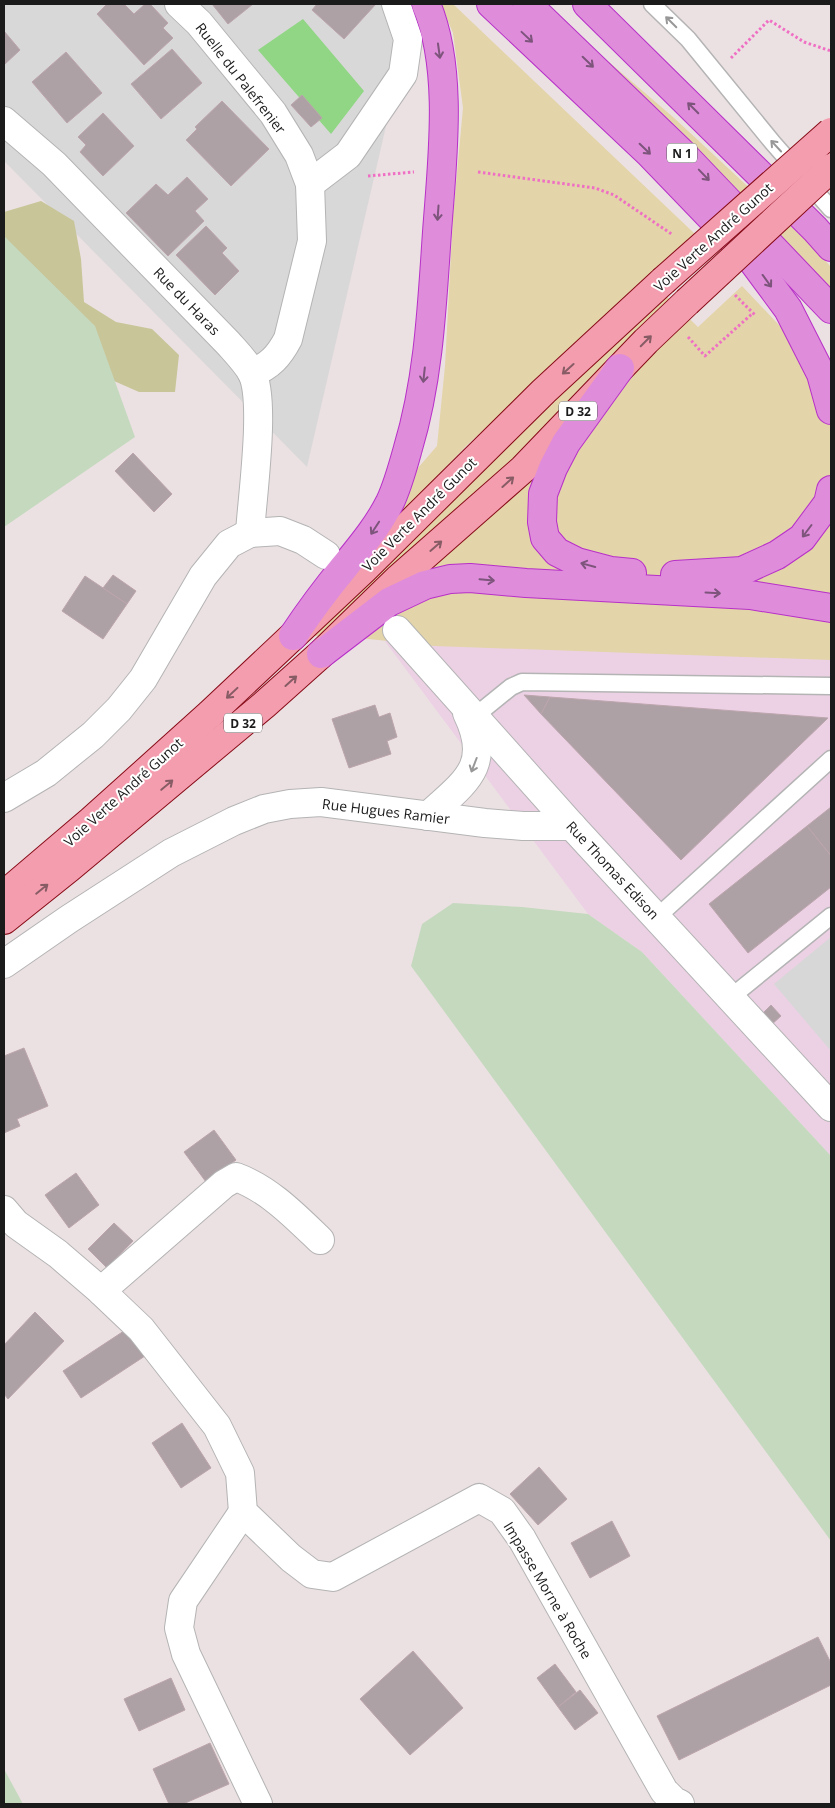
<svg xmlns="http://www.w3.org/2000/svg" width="835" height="1808" viewBox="0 0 835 1808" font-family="'Open Sans',sans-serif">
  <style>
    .residential { fill: #d9d8d9 }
    .commercial { fill: #ecd1e5 }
    .grass { fill: #e3d4a9 }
    .forest { fill: #c8c598 }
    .wetland { fill: #c5d9bf }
    .pitch { fill: #90d684 }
    .parking { fill: #d7d7d7 }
    .building { fill: #ada1a5; stroke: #bca5ac }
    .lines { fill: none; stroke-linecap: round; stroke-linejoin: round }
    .lane-casing { stroke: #b4b4b4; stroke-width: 19 }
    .street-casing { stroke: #b4b4b4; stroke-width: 30 }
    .primary-casing { stroke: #870b17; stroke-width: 30 }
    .highway-casing { stroke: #b730c8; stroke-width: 30 }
    .path { stroke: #ef6fc4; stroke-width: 3; stroke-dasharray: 2.5 2.5; stroke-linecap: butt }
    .lane { stroke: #fff; stroke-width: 16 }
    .street { stroke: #fff; stroke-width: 28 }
    .primary { stroke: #f49daf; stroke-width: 28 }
    .highway { stroke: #df8ddb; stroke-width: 28 }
    .primary-bridge-casing { stroke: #870b17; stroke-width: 30; stroke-linecap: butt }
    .primary-bridge { stroke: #f49daf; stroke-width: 28 }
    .oneway { stroke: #989898 }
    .oneway2 { stroke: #7d547b }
    .oneway3 { stroke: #885c65 }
    .labels { text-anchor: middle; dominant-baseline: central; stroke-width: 4; stroke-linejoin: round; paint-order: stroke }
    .shield { fill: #fff; stroke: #5f5f5f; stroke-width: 1 }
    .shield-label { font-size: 12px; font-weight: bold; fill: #1b1b1b }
    .street-label { font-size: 14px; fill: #1b1b1b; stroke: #fff }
  </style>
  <rect width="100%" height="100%" fill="#ece1e2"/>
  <!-- residential -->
  <polygon class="residential" points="4,4 382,4 400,66 307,467 4,161"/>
  <!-- commercial -->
  <polygon class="commercial" points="384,640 831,659 831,1156 642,952 588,914"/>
  <!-- grass -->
  <g class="grass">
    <polygon points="441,4 453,4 696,235 466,446 394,522 417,469 437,446 445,366 453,216 463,108 453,33"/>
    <polygon points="574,32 673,117 813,247 831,267 831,288 733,188"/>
    <polygon points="742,286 831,380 831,660 434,646 341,636 293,636 659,289 698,327"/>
  </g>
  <!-- forest -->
  <polygon class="forest" points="41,201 74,221 81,259 84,302 116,322 152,329 179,355 175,392 139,392 105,377 4,367 4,212"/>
  <!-- wetland -->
  <g class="wetland">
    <polygon points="4,236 95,326 135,437 4,527"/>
    <polygon points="453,903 522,907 588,914 642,952 831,1156 831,1541 411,966 422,924"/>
    <polygon points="4,1769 23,1804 4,1804"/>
  </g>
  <!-- pitch -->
  <polygon class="pitch" points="303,19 364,91 331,134 258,50"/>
  <!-- parking -->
  <polygon class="parking" points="831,937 831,1051 774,984"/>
  <!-- building -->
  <g class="building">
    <polygon points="107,4 124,4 134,14 145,4 150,4 168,23 163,28 173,38 144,65 97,14"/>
    <polygon points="212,4 253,4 228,24"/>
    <polygon points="317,4 376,4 344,39 312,10"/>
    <polygon points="4,31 20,50 4,65"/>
    <polygon points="172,49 202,83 161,119 131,84"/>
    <polygon points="66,52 102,93 67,123 32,82"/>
    <polygon points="302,95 322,118 311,127 291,105"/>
    <polygon points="222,101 269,149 231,186 186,140 197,129 195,127"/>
    <polygon points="103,113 134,146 103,176 80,152 86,145 78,137"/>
    <polygon points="187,177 208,199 195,211 204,221 168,256 126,213 156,184 168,195"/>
    <polygon points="206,226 227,248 222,253 239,271 215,295 176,255"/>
    <polygon points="133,453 172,494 154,512 115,471"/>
    <polygon points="113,575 136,591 127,604 103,588"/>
    <polygon points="85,576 127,604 103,639 62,611"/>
    <polygon points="524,695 550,697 541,714"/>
    <polygon points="550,697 828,718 681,860 541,714"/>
    <polygon points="375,705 379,717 390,713 397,737 387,741 391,754 349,768 332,719"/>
    <polygon points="831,807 831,856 807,826"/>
    <polygon points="807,826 831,856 831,887 748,953 709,904"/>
    <polygon points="771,1005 781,1016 770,1026 760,1016"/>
    <polygon points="24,1048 48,1106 17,1119 20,1126 4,1133 4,1056"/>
    <polygon points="214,1130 236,1160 206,1182 184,1152"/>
    <polygon points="76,1173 99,1205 69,1228 45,1195"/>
    <polygon points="114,1223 133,1241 107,1268 88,1249"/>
    <polygon points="35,1312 64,1341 8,1399 4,1394 4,1345"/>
    <polygon points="130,1327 148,1354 81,1398 63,1371"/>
    <polygon points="182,1423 211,1468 181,1488 152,1443"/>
    <polygon points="539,1467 567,1499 538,1525 510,1494"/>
    <polygon points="612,1521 630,1556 590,1578 571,1543"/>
    <polygon points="818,1637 831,1663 831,1685 679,1760 657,1716"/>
    <polygon points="413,1651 463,1708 410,1755 360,1699"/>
    <polygon points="555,1664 576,1692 558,1707 537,1678"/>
    <polygon points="171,1678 185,1710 139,1731 124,1699"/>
    <polygon points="580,1690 598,1713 575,1730 558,1707"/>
    <polygon points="210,1743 229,1784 183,1804 169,1804 153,1769"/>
  </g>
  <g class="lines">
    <defs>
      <g id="lane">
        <polyline points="652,4 688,39 773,143 831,209"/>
        <polyline points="474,717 511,687 522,682 831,686"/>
        <polyline points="656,918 831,759"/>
        <polyline points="730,998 831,916"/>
      </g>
      <g id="street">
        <path d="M179,4L199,23L273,113L299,155L310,184L312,241L288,339C279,356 270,366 252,373"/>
        <path d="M4,121L54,164L228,343C236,352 246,362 252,373C266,401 252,498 250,533"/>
        <polyline points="310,184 348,155 403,74 408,39 396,4"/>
        <polyline points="397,630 572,826 831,1107"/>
        <polyline points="4,798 46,773 93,735 119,709 143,679 203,576 229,544 250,533 280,531 303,540 326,555"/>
        <path d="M428,816C465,782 493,766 467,713"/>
        <polyline points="4,964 69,919 171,853 234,821 264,809 290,804 321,802 485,823 523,826 572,826"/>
        <polyline points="4,1210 16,1224 58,1254 101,1291 141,1329 217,1426 240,1473 243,1512 291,1558 312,1574 333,1577 479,1498 502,1511 522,1539 664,1791 674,1801 680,1804"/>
        <path d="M101,1291L224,1184L236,1177C269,1189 295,1216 320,1240"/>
        <polyline points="243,1512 183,1601 179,1628 186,1654 258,1804"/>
      </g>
      <g id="primary">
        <polyline points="4,895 91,821 210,714 364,569 544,391 663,281"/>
        <polyline points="4,920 69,868 264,705 321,654 398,579 523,469 646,341 687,302"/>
      </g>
      <g id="highway">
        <polyline points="491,4 649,153 751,259 788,309 821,374 831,410"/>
        <polyline points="527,4 681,152 831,309"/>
        <polyline points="587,4 815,229 831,247"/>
        <polyline points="620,368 566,443 553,468 543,494 542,522 545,538 557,552 577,562 611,571 632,573"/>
        <polyline points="675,575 742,571 777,555 802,538 828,503 831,490"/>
        <path d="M293,636C309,612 326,589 345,566C362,545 378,526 390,502C398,485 403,466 408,448C429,378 432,305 437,232C442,162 454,69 426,4"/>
        <polyline points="321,654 389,602 425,585 450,579 470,578 526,583 750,595 831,608"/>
      </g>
    </defs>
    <!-- lane casing -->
    <use href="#lane" class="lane-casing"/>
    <!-- street casing -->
    <use href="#street" class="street-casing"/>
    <!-- primary casing -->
    <use href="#primary" class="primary-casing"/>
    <!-- highway casing -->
    <use href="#highway" class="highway-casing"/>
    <!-- path -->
    <g class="path">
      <polyline points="731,58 769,20 804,42 831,51"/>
      <polyline points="478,172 595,188 614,195 673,235"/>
      <polyline points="368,176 414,172"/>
      <polyline points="735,295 755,315"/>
      <polyline points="688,337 705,356 753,313"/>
    </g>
    <!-- lane -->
    <use href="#lane" class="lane"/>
    <!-- street -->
    <use href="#street" class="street"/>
    <!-- primary -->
    <use href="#primary" class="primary"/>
    <!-- highway -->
    <use href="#highway" class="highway"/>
    <defs>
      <g id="primary-bridge">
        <polyline points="663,281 831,132"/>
        <polyline points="687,302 831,168"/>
      </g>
    </defs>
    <!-- primary-bridge casing -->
    <use href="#primary-bridge" class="primary-bridge-casing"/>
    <!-- primary-bridge -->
    <use href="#primary-bridge" class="primary-bridge"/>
  </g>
  <!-- one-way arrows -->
  <defs><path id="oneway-shaft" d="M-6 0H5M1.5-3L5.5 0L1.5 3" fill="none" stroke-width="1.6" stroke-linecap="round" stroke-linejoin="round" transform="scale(1.25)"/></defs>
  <g class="oneway">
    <use href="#oneway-shaft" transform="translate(671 22) rotate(-135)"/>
    <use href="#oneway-shaft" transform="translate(776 146) rotate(-133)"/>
    <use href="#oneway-shaft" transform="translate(474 765) rotate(111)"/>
  </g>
  <g class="oneway2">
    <use href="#oneway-shaft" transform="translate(527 37) rotate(43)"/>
    <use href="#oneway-shaft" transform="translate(439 51) rotate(82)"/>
    <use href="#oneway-shaft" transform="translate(588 62) rotate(44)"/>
    <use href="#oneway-shaft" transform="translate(693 108) rotate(-135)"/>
    <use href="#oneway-shaft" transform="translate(645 149) rotate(44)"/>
    <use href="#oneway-shaft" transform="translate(704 175) rotate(46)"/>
    <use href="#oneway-shaft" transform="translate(438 213) rotate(94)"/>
    <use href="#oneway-shaft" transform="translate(767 281) rotate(54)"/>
    <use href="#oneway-shaft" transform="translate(424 375) rotate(96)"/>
    <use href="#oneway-shaft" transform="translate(375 528) rotate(123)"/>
    <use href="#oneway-shaft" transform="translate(807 531) rotate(127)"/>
    <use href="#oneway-shaft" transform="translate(588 565) rotate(-165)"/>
    <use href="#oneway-shaft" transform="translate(487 580) rotate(5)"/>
    <use href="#oneway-shaft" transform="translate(713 593) rotate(3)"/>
  </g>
  <g class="oneway3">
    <use href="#oneway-shaft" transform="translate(646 341) rotate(-45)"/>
    <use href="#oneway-shaft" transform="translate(568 369) rotate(138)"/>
    <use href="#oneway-shaft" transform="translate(508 482) rotate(-42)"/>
    <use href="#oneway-shaft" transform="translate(436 546) rotate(-41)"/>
    <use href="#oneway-shaft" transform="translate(291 681) rotate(-42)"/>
    <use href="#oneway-shaft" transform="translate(232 693) rotate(137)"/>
    <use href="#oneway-shaft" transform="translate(167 785) rotate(-40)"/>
    <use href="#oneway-shaft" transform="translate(42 889) rotate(-39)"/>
  </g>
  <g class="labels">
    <!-- shield labels -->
    <g class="shield">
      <rect x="667" y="143.5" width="30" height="19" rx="4"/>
      <rect x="559" y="401.5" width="38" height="19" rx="4"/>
      <rect x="224" y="713.5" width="38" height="19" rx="4"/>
    </g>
    <g class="shield-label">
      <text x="682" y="153">N 1</text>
      <text x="578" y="411">D 32</text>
      <text x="243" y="723">D 32</text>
    </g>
    <!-- street labels -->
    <g class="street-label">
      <text transform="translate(241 78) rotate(52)">Ruelle du Palefrenier</text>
      <text transform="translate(713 237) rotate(-42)">Voie Verte André Gunot</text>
      <text transform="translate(187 301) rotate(46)">Rue du Haras</text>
      <text transform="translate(419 514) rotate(-45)">Voie Verte André Gunot</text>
      <text transform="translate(123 792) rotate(-42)">Voie Verte André Gunot</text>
      <text transform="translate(386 811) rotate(7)">Rue Hugues Ramier</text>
      <text transform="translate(613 870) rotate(47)">Rue Thomas Edison</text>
      <text transform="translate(548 1590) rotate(59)">Impasse Morne à Roche</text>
    </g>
  </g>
  <!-- border -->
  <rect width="835" height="1808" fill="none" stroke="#1b1b1b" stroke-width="10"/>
</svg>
